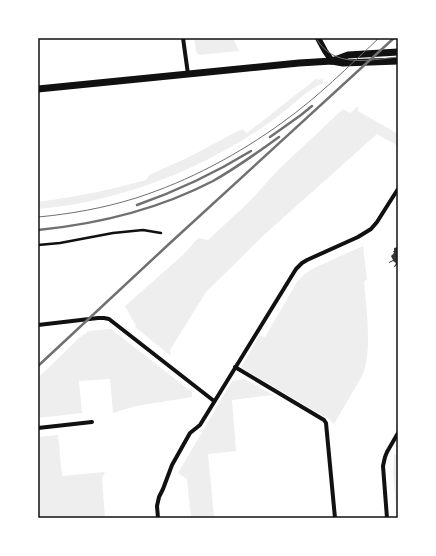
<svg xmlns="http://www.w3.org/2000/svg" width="436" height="556" viewBox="0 0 436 556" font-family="Spectral,serif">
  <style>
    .green { fill: #eee }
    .building { fill: #353535 }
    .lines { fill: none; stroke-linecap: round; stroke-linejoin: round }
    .service { stroke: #111; stroke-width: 2.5 }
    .minor { stroke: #111; stroke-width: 4 }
    .tertiary { stroke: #111; stroke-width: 6 }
    .secondary { stroke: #111; stroke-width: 7 }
    .tram { stroke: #707070; stroke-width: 1 }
    .rail { stroke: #707070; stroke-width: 2.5 }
    .neatline { fill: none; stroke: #111; stroke-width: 1.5 }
  </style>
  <rect width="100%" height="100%" fill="#fff"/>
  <!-- green -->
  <g class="green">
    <polygon points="194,38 233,38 239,51 199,55 196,52"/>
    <path d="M322,78H326L322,79L323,83C307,90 295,103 281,114C271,122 260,129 249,136C188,175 110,203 38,209V202C75,197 110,190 146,180L149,175L187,158L242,129L247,133L316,79L320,80Z"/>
    <polygon points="358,106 358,111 398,134 398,146 377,134 265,234 206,292 170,350 171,356 135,327 136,326 125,306 184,254 198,238 208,240 250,201 279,169 343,109 350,113"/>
    <path d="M363,246L367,280L364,281C366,306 373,353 362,376L334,424L330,420L242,368V366L259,336L265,337L297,282C302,276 307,272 314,268Z"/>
    <polygon points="111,329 192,392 192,397 136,406 113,413 110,379 79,381 82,413 38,418 38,378 79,338 89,331"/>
    <polygon points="245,379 273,395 232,400 236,451 208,454 214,518 191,518 187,479 178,473 232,381"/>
    <polygon points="58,435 62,476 105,472 102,478 105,518 38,518 38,437"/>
    <polygon points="398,452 397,454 398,461 398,518 397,518 393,473 394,455 397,454"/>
  </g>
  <!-- building -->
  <polygon class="building" points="398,247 398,263 397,264 395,267 394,267 396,263 393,261 389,263 389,262 393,260 391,256 394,253 393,251 394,251 394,248"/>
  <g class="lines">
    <!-- service -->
    <polyline class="service" points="38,245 60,243 113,233 143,230 161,233"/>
    <!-- minor -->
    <g class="minor">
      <polyline points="183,38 188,74"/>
      <polyline points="38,325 98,318 104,318 109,319 214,401"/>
      <polyline points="235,367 324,420 326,423 335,518"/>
      <polyline points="38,428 92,422"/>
      <polyline points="158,518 157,506 159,497 163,489 172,465 190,433 200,425 296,269 302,263 307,260 358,237 371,229 377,222 389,203 398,189"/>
      <polyline points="387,518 383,466 385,457 387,452 398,433"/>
    </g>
    <!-- tertiary -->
    <polyline class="tertiary" points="318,38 325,51 332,61"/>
    <!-- secondary -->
    <g class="secondary">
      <polyline points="332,61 348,55 398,52"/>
      <polyline points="38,89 299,63 332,61 343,63 398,61"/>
    </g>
    <!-- tram -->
    <g class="tram">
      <path d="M316,38C333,69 369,60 398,57"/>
      <path d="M38,217C71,214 104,208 136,198C189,181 239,154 283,122C318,97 348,67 379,38"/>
    </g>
    <!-- rail -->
    <g class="rail">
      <polyline points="270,137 301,115 312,106"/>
      <path d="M137,205C177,191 215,173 251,151"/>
      <path d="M38,230C98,224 159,209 213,181C236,168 257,153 279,137"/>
      <polyline points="38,366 169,244 394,38"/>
    </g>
  </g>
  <!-- border -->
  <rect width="436" height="556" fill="none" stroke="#ffffff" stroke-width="78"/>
  <rect x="39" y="39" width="358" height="478" class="neatline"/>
</svg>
